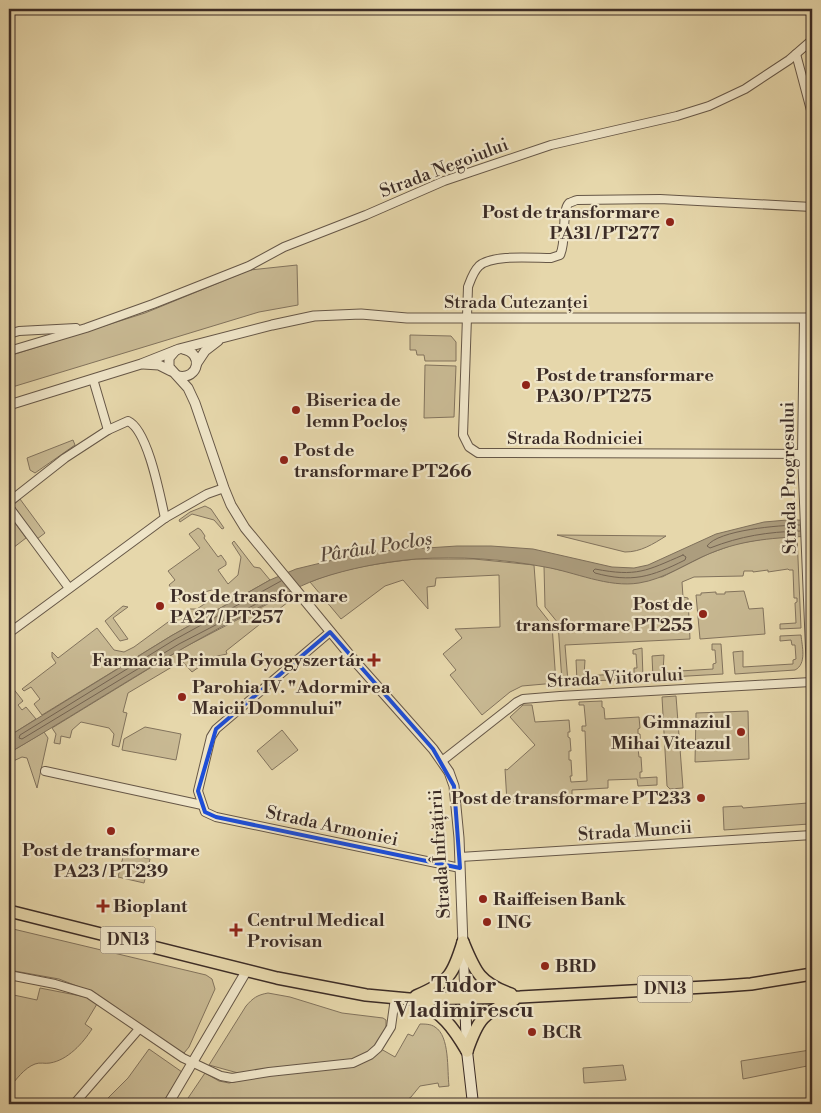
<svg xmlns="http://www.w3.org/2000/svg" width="821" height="1113" viewBox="0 0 821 1113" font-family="'Libre Bodoni',serif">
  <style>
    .green { fill: #c9ba94; stroke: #82735d }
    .water { fill: #ac9d7e; stroke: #7f705b }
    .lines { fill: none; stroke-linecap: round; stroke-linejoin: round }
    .shore { stroke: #746452; stroke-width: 1 }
    .minor-casing { stroke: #665747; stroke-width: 10 }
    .tertiary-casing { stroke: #665747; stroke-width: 11 }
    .secondary-casing { stroke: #3c2c26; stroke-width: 12 }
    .primary-casing { stroke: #3c2c26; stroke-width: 14 }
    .minor { stroke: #efe5c8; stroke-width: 8 }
    .tertiary { stroke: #efe5c8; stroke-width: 9 }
    .secondary { stroke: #efe5c8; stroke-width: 10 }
    .primary { stroke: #e6d7ab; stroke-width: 11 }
    .marked { fill: none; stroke: #1d4ed8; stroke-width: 4; stroke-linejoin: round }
    .poi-dot { fill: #8f2418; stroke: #efe5c8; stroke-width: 2 }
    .labels { text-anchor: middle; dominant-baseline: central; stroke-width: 4.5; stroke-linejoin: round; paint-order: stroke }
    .shield { fill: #efe5c8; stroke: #726457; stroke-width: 1 }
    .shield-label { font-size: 16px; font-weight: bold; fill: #3c2c26 }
    .street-label { font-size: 18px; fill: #3c2c26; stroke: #efe5c8 }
    .poi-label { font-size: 18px; font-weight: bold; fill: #3c2c26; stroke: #efe5c8; text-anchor: start }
    .water-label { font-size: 19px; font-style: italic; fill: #58483c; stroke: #efe5c8 }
    .district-label { font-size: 22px; font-weight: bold; fill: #3c2c26; stroke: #efe5c8 }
  </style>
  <rect width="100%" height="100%" fill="#e6d7ab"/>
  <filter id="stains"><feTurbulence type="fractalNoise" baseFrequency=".004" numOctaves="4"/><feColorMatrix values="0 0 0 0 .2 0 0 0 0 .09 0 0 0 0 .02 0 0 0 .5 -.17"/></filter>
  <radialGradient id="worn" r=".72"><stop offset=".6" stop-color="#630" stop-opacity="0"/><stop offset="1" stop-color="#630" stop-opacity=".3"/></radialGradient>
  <!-- green -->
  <g class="green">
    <polygon points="297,265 298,305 259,312 9,388 9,356 145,313 250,270"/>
    <polygon points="410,335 451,336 456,342 456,361 425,361 424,355 417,355 416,350 410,350"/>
    <polygon points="425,365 456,366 454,417 424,418"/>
    <polygon points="73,440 75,445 35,473 30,470 27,458"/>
    <polygon points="20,499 45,533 37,539 13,505"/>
    <polygon points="205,506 211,509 224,528 222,529 214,520 192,514 180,522 179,520 190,512"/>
    <polygon points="9,515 26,538 9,551"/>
    <path d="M198,528L201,530L205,536L204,538L218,557L221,555L226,562V565L218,570L228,584L238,575L241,557L232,543L234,541L254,567L260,568L270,580L171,636L42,715L34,704L40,699L31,687L24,691L22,689L56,663L52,657V652L58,658L97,628L114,650L124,652L134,647L179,614L183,620L191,614L188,609H197L219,594V591C209,587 199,596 191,601L180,600L169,585L175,580L168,571L200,548L189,534Z"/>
    <path d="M557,535L666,536C653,544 641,552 625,552Z"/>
    <polygon points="797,536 801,628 780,629 780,624 796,623 795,603 797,602 797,598 794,598 793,570 789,570 788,569 768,572 768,570 753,572 753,571 744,571 743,576 694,577 682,582 683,597 688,598 690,639 565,645 568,682 562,682 558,623 545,607 544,566 560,570 662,577 708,554 735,544 770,538"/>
    <path d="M416,559H474L534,565L537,606L552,625L556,683L522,686L510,692L482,715L450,675L456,670L443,654L462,638L455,629L500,627L499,575L436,578L435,586L427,587L428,609L403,580L385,586L341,619L310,582C343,568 380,563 416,559Z"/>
    <polygon points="744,591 749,609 763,608 765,634 700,639 696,595 701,595 701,593 716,592 716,594 725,594 725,592"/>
    <polygon points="283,596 288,602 226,651 227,654 213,657 192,672 182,661 128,693 123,712 127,713 119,747 112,745 114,734 109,728 81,722 72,730 70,738 61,736 60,744 54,743 56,734 52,728 181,649"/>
    <polygon points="123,606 128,607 113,618 128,639 120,641 105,621"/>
    <path d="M801,635C802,646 807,664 795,670L735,674L733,652L743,651V667L793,664V660L796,659L795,645H792L791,640L780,641V636Z"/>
    <polygon points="712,644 721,644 723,674 653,678 652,656 664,655 663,672 713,669 713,664 716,663 715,650 712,650"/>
    <polygon points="642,648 643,678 577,682 576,660 585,660 584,676 634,673 634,668 637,668 636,654 633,654 633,650"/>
    <polygon points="12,687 23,701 18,705 22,710 26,707 36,719 9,736 9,689"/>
    <polygon points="676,696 683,788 670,789 667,786 662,697"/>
    <polygon points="602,701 602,707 604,708 605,719 639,717 640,728 638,729 638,734 640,734 641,747 638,748 639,757 641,757 642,772 640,772 640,778 657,777 657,785 638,786 637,779 608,780 608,788 572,790 572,798 507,802 505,769 507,770 535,745 510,717 523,705 532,705 535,722 569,720 570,732 568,732 568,737 570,738 571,751 569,751 569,760 571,760 572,776 570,776 571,782 587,781 585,731 582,731 582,726 586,726 584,705 579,705 579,702"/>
    <polygon points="748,711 749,759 695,762 696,713"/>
    <polygon points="145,727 181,734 176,760 122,750 124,739"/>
    <polygon points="282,730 298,750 272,770 257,751"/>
    <polygon points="44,732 48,738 37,788 27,758 22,757 9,763 9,753"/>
    <polygon points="808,803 809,824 724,830 723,807 742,806 743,808"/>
    <polygon points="124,853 150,859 144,883 118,877"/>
    <polygon points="9,928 206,975 212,979 215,989 189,1047 184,1053 177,1050 87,990 59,979 9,970"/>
    <path d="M40,988L86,997L97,1004L85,1024L92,1029C83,1043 68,1060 50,1063C45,1064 40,1062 35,1064C24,1068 16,1080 9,1088V994L37,1000Z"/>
    <path d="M268,993L290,997L342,1013L383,1018L386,1020V1028L375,1045L368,1052L352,1060L269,1068L238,1073L209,1065L246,1006C253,998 257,995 268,993Z"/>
    <path d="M420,1024C425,1024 431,1024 435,1027C450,1036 447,1070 449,1086L439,1087L438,1083L420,1086L411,1097L401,1104H184L205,1073L219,1081L229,1083L267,1075L354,1067L373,1058L381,1049L395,1057L408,1034L413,1036Z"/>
    <polygon points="149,1049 182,1072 162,1104 102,1104 128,1078"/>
    <polygon points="810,1050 812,1051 812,1065 743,1079 741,1061"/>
    <polygon points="623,1065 626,1080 584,1083 583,1068"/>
  </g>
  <!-- water -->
  <path class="water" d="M787,520H812V536C775,538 745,539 711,553C686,563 665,579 639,583C608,588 575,572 545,567C503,559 459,556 416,559C383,562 350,568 318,579C296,587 274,600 252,611C168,653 90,706 9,753V736L171,636L270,580L296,569L366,552L457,546H491L533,549L612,567L634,568L648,565L716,534L764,522Z"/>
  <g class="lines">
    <!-- shore -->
    <g class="shore">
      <path d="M800,525C780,525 718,530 707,546L710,548C741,536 767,532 800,531"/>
      <path d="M683,555L686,557L685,560C651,577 632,583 595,573L593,571L595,569C637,577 646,571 683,555Z"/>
      <polyline points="281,581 174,640 20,735 19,738 22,739 179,644 287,588"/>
    </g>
    <defs>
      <g id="minor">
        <polyline points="796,54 812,114"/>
        <path d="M812,207L660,199L577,200C576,200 570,203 569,203C561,211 567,241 560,255L551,258C533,258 492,254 479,266C473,272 471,279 468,287L463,435L469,447L478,453L812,454"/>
        <polyline points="804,318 802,454 812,697"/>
        <polyline points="9,334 19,331 76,328"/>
        <polyline points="9,351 86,328 153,304 249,266 284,247 366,215 444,181 551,145 677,116 709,106 745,89 789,60 812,40"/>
        <polyline points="93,379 108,430"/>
        <path d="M9,502L65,458L108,430L128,421C148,430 160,496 165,518"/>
        <polyline points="9,507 69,588"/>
        <polyline points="330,632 216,729 211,737 198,791 205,812 216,817 460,868"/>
        <polyline points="9,633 165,518 207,494 224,488"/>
        <polyline points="442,761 517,702 523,699 560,696 811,682"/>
        <polyline points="45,771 202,805"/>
        <polyline points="460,857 812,835"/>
        <polyline points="9,975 55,984 89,994 183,1058 221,1076 232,1078 269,1072 353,1063 370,1055 378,1048 391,1027 395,998"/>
        <polyline points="74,1104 139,1029"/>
      </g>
      <g id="tertiary">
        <polyline points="175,351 169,358 169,367 188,388 195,403 224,488 231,505 245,528 353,659 433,749 449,772 454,786 459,838 465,998"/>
        <polyline points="197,363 205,351 218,341"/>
        <polyline points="143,364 159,365 171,371"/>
        <path d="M178,376C199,380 204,353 183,349"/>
        <polyline points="9,405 141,364 179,349 272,325 314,316 361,314 407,318 812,318"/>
        <polyline points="168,1104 247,970"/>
      </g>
      <polyline id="secondary" points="465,998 467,1051 473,1104"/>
      <g id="primary">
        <polyline points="9,911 277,978 366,995 409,999 520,997 724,986 751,984 812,974"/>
        <path d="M463,942C475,971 479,983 511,994"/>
        <path d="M416,996C449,982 453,975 463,942"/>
        <path d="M416,1001C442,1012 453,1027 467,1051"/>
        <path d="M467,1051C478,1019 483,1013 514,1000"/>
      </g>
    </defs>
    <!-- minor casing -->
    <use href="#minor" class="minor-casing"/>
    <!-- tertiary casing -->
    <use href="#tertiary" class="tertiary-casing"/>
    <!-- secondary casing -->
    <use href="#secondary" class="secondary-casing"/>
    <!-- primary casing -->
    <use href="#primary" class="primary-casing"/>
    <!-- minor -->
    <use href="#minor" class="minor"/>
    <!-- tertiary -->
    <use href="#tertiary" class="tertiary"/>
    <!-- secondary -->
    <use href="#secondary" class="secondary"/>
    <!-- primary -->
    <use href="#primary" class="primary"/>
  </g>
  <!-- marked area -->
  <path class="marked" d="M330,632L433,749L454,786L460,868L216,817L205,812L198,791L216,729Z"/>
  <!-- markers -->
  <g class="poi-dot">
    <circle cx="670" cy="222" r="5"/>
    <circle cx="526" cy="385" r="5"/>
    <circle cx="296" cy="410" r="5"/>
    <circle cx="284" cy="460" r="5"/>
    <circle cx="160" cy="606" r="5"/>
    <circle cx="703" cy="614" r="5"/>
    <path d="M371.5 652.5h5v5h5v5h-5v5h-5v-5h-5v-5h5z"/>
    <circle cx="182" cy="697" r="5"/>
    <circle cx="741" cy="732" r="5"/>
    <circle cx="701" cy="798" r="5"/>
    <circle cx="111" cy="831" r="5"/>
    <circle cx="483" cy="899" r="5"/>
    <path d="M100.5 898.5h5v5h5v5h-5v5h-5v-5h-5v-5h5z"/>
    <circle cx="487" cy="922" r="5"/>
    <path d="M233.5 922.5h5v5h5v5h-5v5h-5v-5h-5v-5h5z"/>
    <circle cx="545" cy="966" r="5"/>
    <circle cx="532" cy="1032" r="5"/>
  </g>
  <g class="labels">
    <!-- shield labels -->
    <g class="shield">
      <rect x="100.5" y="926.5" width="55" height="27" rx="4"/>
      <rect x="637.5" y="975.5" width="55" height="27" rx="4"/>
    </g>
    <g class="shield-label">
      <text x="128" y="940">DN13</text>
      <text x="665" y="989">DN13</text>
    </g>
    <!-- street labels -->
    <g class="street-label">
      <text transform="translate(444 168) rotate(-21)">Strada Negoiului</text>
      <text x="516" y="302">Strada Cutezanței</text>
      <text x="575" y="438">Strada Rodniciei</text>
      <text transform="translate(789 478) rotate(-91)">Strada Progresului</text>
      <text transform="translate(615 678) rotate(-3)">Strada Viitorului</text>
      <text transform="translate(332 826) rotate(12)">Strada Armoniei</text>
      <text transform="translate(635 831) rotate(-4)">Strada Muncii</text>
      <text transform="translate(440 854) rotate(-94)">Strada Înfrățirii</text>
    </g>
    <!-- poi labels -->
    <g class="poi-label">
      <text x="660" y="212" text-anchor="end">Post de transformare<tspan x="660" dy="21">PA31 / PT277</tspan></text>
      <text x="536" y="375">Post de transformare<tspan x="536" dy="21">PA30 / PT275</tspan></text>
      <text x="306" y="400">Biserica de<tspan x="306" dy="21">lemn Pocloș</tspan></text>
      <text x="294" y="450">Post de<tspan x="294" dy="21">transformare PT266</tspan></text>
      <text x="170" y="596">Post de transformare<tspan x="170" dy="21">PA27 / PT257</tspan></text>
      <text x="693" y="604" text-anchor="end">Post de<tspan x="693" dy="21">transformare PT255</tspan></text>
      <text x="364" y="660" text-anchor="end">Farmacia Primula Gyogyszertár</text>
      <text x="192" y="687">Parohia IV. "Adormirea<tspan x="192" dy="21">Maicii Domnului"</tspan></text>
      <text x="731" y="722" text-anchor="end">Gimnaziul<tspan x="731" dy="21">Mihai Viteazul</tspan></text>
      <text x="691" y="798" text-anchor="end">Post de transformare PT233</text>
      <text x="111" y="850" text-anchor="middle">Post de transformare<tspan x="111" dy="21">PA23 / PT239</tspan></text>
      <text x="493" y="899">Raiffeisen Bank</text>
      <text x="113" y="906">Bioplant</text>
      <text x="247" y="920">Centrul Medical<tspan x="247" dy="21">Provisan</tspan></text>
      <text x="497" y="922">ING</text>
      <text x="555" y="966">BRD</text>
      <text x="542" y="1032">BCR</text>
    </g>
    <!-- water labels -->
    <g class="water-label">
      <text transform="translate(376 547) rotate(-9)">Pârâul Pocloș</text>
    </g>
    <!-- district labels -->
    <g class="district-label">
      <text x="464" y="985">Tudor<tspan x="464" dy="25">Vladimirescu</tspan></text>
    </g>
  </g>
  <!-- margin -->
  <rect width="821" height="1113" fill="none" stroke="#e6d7ab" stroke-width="30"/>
  <rect x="10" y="10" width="801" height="1093" fill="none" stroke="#3c2c26" stroke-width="2.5"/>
  <rect x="15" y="15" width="791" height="1083" fill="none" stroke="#3c2c26"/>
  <rect width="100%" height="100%" filter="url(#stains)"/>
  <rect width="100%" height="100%" fill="url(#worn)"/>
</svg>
